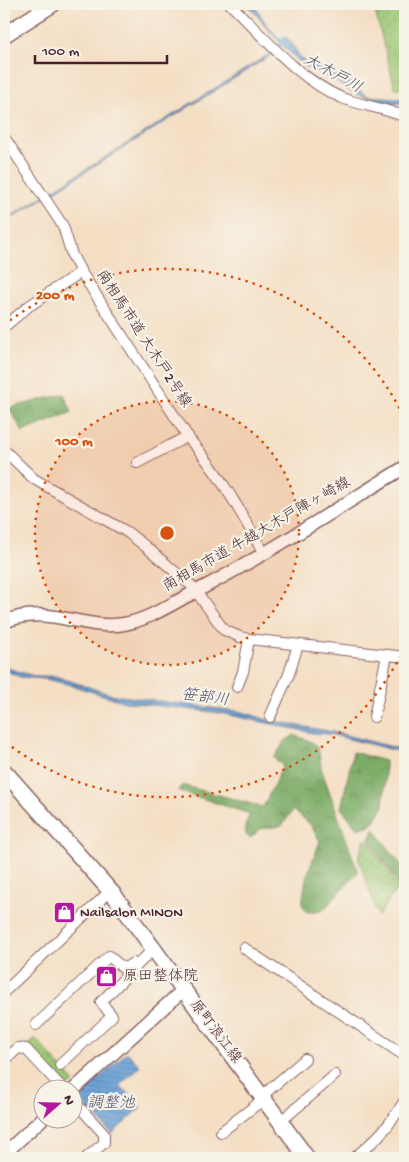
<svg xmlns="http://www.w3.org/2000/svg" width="409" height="1162" viewBox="0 0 409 1162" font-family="'Gochi Hand','Klee One',sans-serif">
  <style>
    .grass { fill: url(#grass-dots); stroke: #727350 }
    .forest { fill: url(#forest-crowns); stroke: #636648 }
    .water { fill: url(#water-rules); stroke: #585e80 }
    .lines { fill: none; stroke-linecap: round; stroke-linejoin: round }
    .minor-casing { stroke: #866261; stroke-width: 12 }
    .tertiary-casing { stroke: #866261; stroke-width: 15 }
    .primary-casing { stroke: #866261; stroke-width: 18 }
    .minor { stroke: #fff; stroke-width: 10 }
    .tertiary { stroke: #fff; stroke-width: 12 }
    .primary { stroke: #fff; stroke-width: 15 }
    .ring { fill: none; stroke: #d8530f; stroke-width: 2.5; stroke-dasharray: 2.5 5 }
    .labels { text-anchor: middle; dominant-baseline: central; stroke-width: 4.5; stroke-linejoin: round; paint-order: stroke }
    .street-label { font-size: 15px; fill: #4a1f2b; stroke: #f7f3e8 }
    .poi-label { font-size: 15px; fill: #4a1f2b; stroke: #f7f3e8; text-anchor: start }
    .water-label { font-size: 16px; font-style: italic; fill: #55526f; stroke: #f7f3e8 }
    .centre { fill: #d8530f; stroke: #f7f3e8; stroke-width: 2.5 }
    .ring-label { font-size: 15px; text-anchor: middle; font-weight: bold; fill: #d8530f; stroke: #f7f3e8; stroke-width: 4.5; stroke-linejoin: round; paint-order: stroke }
  </style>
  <defs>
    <pattern id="grass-dots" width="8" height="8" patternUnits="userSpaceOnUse" patternTransform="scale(1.25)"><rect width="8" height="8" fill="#9bc774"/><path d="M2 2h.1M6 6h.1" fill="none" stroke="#87aa65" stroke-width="1.8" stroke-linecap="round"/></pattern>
    <pattern id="forest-crowns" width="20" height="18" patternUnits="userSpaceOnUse" patternTransform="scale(1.25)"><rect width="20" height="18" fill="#7cac66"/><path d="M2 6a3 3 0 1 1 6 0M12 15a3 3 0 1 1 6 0" fill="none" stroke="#688b54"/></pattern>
    <pattern id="water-rules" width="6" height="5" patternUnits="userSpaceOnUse" patternTransform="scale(1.25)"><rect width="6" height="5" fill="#659ed4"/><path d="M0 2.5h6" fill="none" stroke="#5580ac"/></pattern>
  </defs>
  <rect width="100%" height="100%" fill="#f7f3e8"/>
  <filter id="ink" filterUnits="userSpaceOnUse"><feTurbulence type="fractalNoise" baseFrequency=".02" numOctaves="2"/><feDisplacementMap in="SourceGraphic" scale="10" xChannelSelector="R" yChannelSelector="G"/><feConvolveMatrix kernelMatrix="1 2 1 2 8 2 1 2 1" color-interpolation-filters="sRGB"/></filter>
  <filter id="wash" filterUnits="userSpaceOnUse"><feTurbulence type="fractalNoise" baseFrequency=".0096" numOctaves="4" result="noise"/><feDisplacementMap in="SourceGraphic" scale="20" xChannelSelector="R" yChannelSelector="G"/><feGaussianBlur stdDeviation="1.12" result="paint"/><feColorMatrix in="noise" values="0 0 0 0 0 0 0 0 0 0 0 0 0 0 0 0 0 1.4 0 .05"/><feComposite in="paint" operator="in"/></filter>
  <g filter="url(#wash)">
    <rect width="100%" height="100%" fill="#f4dfc5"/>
    <!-- grass -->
    <g class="grass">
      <polygon points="373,4 405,4 405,88 395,88"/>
      <polygon points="365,839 399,886 378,916 358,857"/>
      <polygon points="35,1038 74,1082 70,1086 64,1084 29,1045"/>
    </g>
    <!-- forest -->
    <g class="forest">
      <polygon points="64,394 72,412 23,432 9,408"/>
      <path d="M294,735C317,744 319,742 321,768L358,872L322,911L307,912L302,904L306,878L320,841L310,824L293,810L282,826L260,829L251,838L246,835L245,826L250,814L179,791L182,785L263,807L283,766L274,758L284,742Z"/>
      <polygon points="353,752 385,761 385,784 383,808 371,825 358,829 341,808"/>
      <polygon points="374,829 405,870 405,883 401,886 368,840"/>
    </g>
    <!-- water -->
    <g class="water">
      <path d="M246,4H254L267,26L281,39L286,37L292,43L300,57L305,62L315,65L323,70L352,84L367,96L398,98L405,101V104L398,103L393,105L355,94L332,79L303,65L282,45L273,54L4,223V221L271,53L280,43C268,30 259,16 246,4Z"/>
      <polygon points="4,667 34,676 55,676 113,695 243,712 268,720 333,732 405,750 405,753 329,734 313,733 220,713 125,702 67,684 45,679 20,677 4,670"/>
      <polygon points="127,1052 140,1066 120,1085 141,1108 112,1134 79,1099 80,1096"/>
    </g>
  </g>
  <g filter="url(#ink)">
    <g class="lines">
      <defs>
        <g id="minor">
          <path d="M230,4C263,36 299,80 342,98C363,106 385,108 405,117"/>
          <path d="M4,137L63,226L72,255L81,272L190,440C219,472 243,516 264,554"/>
          <polyline points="4,327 29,306 81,272"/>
          <polyline points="4,450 34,479 127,532 145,546 193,587 224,630 240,637 249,639 405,657"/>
          <polyline points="137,463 188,436"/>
          <polyline points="237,687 243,672 249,639"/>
          <polyline points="270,717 289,674 298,645"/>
          <polyline points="374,717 387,655"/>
          <polyline points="244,948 405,1056"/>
          <polyline points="4,992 110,891"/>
          <polyline points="36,1025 109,956 124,969 133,963"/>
          <polyline points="4,1061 18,1048 26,1049 64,1090"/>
          <polyline points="60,1065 112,1016 101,1002 154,948"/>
          <polyline points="262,1096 305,1059"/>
          <polyline points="72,1099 104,1134 104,1143 86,1158"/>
          <polyline points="281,1121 335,1075"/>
          <polyline points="221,1132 264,1099"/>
          <path d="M354,1158C378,1138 389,1127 405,1100"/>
        </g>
        <g id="tertiary">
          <path d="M4,622C48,603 82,631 124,624C148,620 171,604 193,593C266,555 335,510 405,467"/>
          <polyline points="72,1091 183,990"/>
          <polyline points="4,1154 42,1119"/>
        </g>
        <g id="primary">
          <polyline points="4,35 53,4"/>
          <polyline points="4,771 114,895 307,1158"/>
        </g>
      </defs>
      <!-- minor casing -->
      <use href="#minor" class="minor-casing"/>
      <!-- tertiary casing -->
      <use href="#tertiary" class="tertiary-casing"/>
      <!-- primary casing -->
      <use href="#primary" class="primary-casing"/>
      <!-- minor -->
      <use href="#minor" class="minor"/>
      <!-- tertiary -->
      <use href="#tertiary" class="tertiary"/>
      <!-- primary -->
      <use href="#primary" class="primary"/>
    </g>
  </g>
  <!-- distance rings -->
  <circle cx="167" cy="533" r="132" fill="#d8530f" fill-opacity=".12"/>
  <g class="ring">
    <circle cx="167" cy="533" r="132"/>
    <path d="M404 649A264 264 0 0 1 4 741M4 325A264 264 0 0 1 404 417"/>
  </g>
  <!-- icons -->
  <defs>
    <symbol id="shop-square" viewBox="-11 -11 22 22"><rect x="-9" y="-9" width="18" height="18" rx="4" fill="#b5179e" stroke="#f7f3e8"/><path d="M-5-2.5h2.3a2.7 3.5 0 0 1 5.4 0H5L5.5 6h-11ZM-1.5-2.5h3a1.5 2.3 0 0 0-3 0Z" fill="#fff"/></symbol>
  </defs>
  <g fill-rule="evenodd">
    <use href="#shop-square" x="52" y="900" width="25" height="25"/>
    <use href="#shop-square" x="94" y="964" width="25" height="25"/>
  </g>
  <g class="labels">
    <!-- street labels -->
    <g class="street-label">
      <text transform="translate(143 339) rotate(57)">南相馬市道 大木戸2号線</text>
      <text transform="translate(257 535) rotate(-30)">南相馬市道 牛越大木戸陣ヶ崎線</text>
      <text transform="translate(215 1032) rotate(53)">原町浪江線</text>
    </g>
    <!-- poi labels -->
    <g class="poi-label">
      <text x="80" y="913">Nailsalon MINON</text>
      <text x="123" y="977">原田整体院</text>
    </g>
    <!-- water labels -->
    <g class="water-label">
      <text transform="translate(332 75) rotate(29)">大木戸川</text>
      <text transform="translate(205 699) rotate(7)">笹部川</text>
      <text x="111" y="1104">調整池</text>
    </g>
  </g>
  <circle cx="167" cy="533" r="8" class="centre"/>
  <g class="ring-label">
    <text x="55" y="299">200 m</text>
    <text x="74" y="445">100 m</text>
  </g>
  <!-- margin -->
  <rect width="409" height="1162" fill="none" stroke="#f7f3e8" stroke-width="20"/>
  <!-- north arrow -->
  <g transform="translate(58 1104) rotate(70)"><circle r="24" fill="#f7f3e8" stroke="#b29e9c"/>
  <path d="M0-4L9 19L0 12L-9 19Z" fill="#b5179e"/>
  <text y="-8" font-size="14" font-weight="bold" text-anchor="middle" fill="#4a1f2b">N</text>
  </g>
  <!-- scale -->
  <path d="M35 55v8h132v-8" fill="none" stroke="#4a1f2b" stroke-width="2.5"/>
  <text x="42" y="55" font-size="15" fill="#4a1f2b" stroke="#f7f3e8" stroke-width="4" paint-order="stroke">100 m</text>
</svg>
